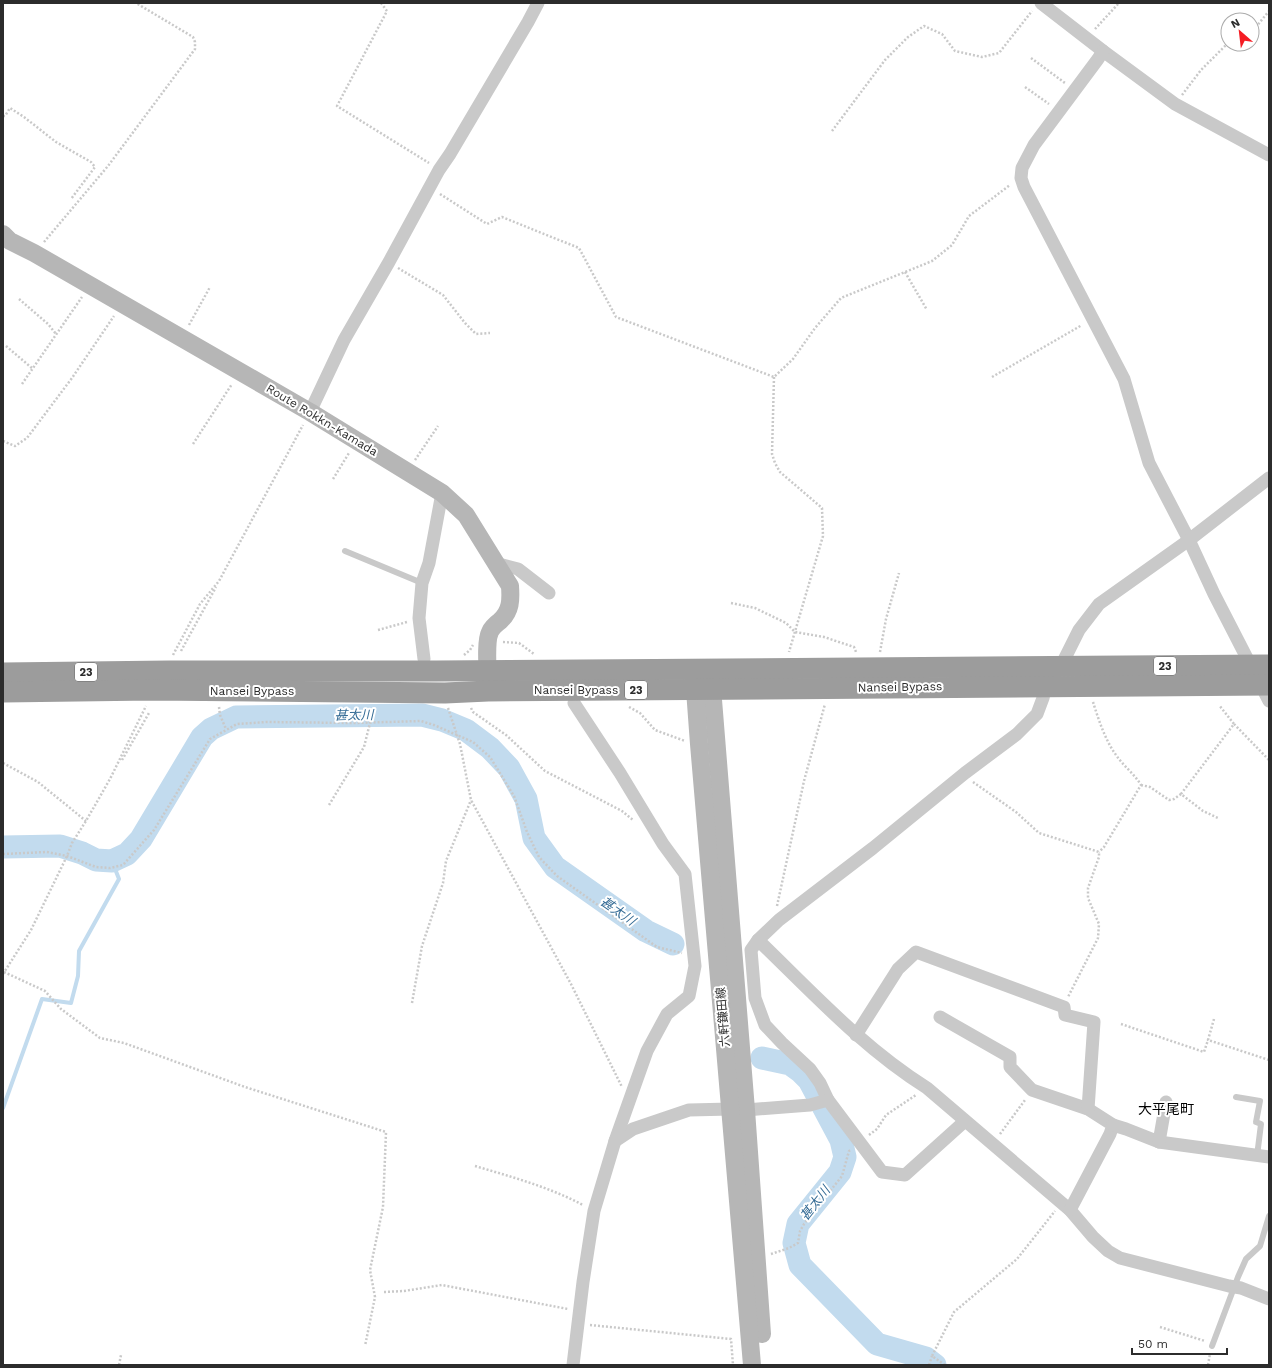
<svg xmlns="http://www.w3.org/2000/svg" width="1272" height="1368" viewBox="0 0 1272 1368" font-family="'Work Sans','Noto Sans JP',sans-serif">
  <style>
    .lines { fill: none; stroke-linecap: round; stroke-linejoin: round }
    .stream { stroke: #c2dbee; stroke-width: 4 }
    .river { stroke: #c2dbee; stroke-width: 23 }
    .path { stroke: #c9c9c9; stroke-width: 2.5; stroke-dasharray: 2 2; stroke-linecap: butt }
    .service { stroke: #c9c9c9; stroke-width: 6 }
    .minor { stroke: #c9c9c9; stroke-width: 13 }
    .secondary { stroke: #b6b6b6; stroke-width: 18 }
    .trunk { stroke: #9c9c9c; stroke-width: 21 }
    .labels { text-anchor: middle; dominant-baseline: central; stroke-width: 4; stroke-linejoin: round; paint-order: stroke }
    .shield { fill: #fff; stroke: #6b6b6b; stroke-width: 1 }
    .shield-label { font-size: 11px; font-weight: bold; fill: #2c2c2c }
    .street-label { font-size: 12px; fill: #2c2c2c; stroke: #fff }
    .water-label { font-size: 13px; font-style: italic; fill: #346b95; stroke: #fff }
    .quarter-label { font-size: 14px; fill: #000; stroke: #fff }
  </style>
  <rect width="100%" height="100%" fill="#fff"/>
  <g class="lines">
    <!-- stream -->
    <polyline class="stream" points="3,1108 42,999 71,1003 78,976 79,951 119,879 112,861"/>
    <!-- river -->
    <g class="river">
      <polyline points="3,847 60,846 82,853 96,860 112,861 127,854 141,839 202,737 211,729 236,717 422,715 442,720 466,730 490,748 509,768 526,799 534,838 555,867 646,931 673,944"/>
      <polyline points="762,1058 790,1064 801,1072 809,1080 841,1140 845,1157 840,1172 798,1224 794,1243 800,1265 877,1344 926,1358 935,1365"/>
    </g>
    <!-- path -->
    <g class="path">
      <polyline points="381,3 387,11 337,106 429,163"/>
      <polyline points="1095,29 1119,3"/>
      <polyline points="1252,29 1256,27 1269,11"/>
      <polyline points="1031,58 1065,83"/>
      <polyline points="1025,87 1049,104"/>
      <polyline points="1182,95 1201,70 1228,43"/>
      <polyline points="3,116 5,116 10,108 24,117 56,142 91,162 95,167 71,199"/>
      <polyline points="832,131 885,60 908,37 924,26 942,34 955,51 982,57 999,53 1032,11"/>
      <polyline points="440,194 487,224 502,217 579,248 616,317 774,377 793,359 815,328 841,298 932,261 952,245 969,216 1010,185"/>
      <polyline points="44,242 108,166 195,49 195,42 193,37 136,3"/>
      <polyline points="398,268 443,295 465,323 476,334 490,333"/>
      <polyline points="905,272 927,310"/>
      <polyline points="19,299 48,324 56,334"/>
      <polyline points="189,325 210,287"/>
      <polyline points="6,346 33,369"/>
      <polyline points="774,377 772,454 775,463 780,472 822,508 823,536 789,652"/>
      <polyline points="992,377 1082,325"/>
      <polyline points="22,384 82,297"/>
      <polyline points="3,441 15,446 27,438 72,378 114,316"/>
      <polyline points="193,444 232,384"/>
      <polyline points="415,460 438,426"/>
      <polyline points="333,479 349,453"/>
      <polyline points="731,603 755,608 786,623 795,632 824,637 854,647 856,652"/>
      <polyline points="378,630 407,622"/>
      <polyline points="503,642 519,643 534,654"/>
      <polyline points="181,651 216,587"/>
      <polyline points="880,652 886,619 899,573"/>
      <polyline points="173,655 200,604 219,581 303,425"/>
      <polyline points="464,655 470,650 473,645"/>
      <path d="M1093,702C1099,721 1106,743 1119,759C1126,768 1135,775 1141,785L1104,847L1099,852"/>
      <polyline points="219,707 220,715 226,729"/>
      <polyline points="629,707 640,713 655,730 685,741"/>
      <polyline points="448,708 460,744 471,800 571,984 622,1087"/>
      <polyline points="471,708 473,712 506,735 545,771 622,811 633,820"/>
      <polyline points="1234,724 1269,760"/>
      <polyline points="122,760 149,713"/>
      <polyline points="3,763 38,782 86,821"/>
      <polyline points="973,782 1016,812 1039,833 1099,852 1099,857 1088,888 1088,898 1099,924 1098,938 1068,997"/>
      <polyline points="1141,785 1150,787 1169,800 1174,799 1181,794 1203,811 1218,818"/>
      <polyline points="1181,794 1234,724 1219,705"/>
      <polyline points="329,805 364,747 370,723 368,708"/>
      <polyline points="3,854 47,852 67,856 96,867 110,868 123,865 154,830 210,739 237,724 267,722 354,723 421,721 434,725 473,742 490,757 514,796 527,832 539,857 557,876 657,947 682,953"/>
      <polyline points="777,906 804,781 825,704"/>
      <polyline points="4,972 45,991 61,1009 100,1038 124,1043 245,1087 386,1132 383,1207 370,1270 375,1297 365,1346"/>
      <polyline points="3,974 31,930 67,856 72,843 86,821 110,779 146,706"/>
      <polyline points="412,1003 422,946 443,883 446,861 471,800"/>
      <polyline points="1214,1019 1208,1040 1269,1060"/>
      <polyline points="1121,1024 1204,1052 1208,1040"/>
      <polyline points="1000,1134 1025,1100"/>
      <polyline points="869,1135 877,1129 886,1115 916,1095"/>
      <path d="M475,1166C512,1177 549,1187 583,1205"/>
      <polyline points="771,1254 789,1248 798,1243 800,1231 804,1224 842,1176 849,1151 851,1150"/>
      <polyline points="384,1292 404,1291 442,1285 568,1309"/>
      <polyline points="590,1325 731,1339 733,1365"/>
      <polyline points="1160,1327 1205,1341"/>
      <polyline points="119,1365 121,1355"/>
      <polyline points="929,1365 932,1356"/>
      <polyline points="945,1365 932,1356 954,1312 1017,1259 1055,1211"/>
      <polyline points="1208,1365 1210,1354"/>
    </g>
    <!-- service -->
    <g class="service">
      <polyline points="345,551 422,583"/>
      <polyline points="1236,1097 1260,1101 1256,1122 1261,1124 1257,1156"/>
      <polyline points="1212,1346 1238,1277 1246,1259 1260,1246 1269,1216"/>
    </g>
    <!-- minor -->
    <g class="minor">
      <polyline points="1041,3 1103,51 1175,104 1269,155"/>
      <polyline points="1103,51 1098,59 1034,145 1022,168 1021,178 1024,187 1124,379 1149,463 1189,540 1214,594 1269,701"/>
      <polyline points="310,412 344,340 389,262 439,170 450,154 528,22 538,3"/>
      <polyline points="495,563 518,569 549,593"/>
      <polyline points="424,659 419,618 422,583 429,563 442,493"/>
      <path d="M758,940C812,992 863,1048 927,1088L1070,1210L1093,1237L1108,1251L1120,1258L1229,1286L1241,1288L1269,1299"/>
      <polyline points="940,1017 1010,1057 1010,1067 1032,1090 1088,1109 1113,1125 1110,1134 1070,1210"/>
      <polyline points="856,1035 898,969 916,952 1064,1007 1065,1015 1094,1022 1088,1109"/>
      <polyline points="828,1100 820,1083 810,1069 782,1043 765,1025 755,998 751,950 758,940 779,920 873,848 965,773 1017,734 1037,714 1043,698 1046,685 1061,666 1079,630 1099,604 1189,540 1269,478"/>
      <polyline points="1113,1125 1126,1129 1159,1142 1269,1157"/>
      <polyline points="615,1141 633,1129 689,1110 731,1109 746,1110 810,1105 828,1100 882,1172 905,1175 965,1121"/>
      <polyline points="1159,1142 1166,1102"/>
      <polyline points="573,1365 583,1282 594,1211 615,1141 647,1051 667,1014 689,996 695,966 685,874 663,844 620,773 574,703"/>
    </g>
    <!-- secondary -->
    <g class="secondary">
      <path d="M3,234L10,241L34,253L310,412L442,493L466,515L510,586C511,600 511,611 500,621C496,624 492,627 490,632C485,642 488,672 488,685"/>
      <polyline points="711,675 746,1110 762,1334"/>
      <polyline points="694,676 699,744 752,1365"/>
    </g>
    <!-- trunk -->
    <g class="trunk">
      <polyline points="3,673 169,671 436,671 1269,665"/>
      <polyline points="3,692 152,690 445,693 488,691 1269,685"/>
    </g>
  </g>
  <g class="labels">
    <!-- shield labels -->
    <g class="shield">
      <rect x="1154" y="657" width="22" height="18" rx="3"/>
      <rect x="75" y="663" width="22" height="18" rx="3"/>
      <rect x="625" y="681" width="22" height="18" rx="3"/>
    </g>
    <g class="shield-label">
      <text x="1165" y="666">23</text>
      <text x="86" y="672">23</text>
      <text x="636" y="690">23</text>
    </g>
    <!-- street labels -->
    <g class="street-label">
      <text transform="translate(322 420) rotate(31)">Route Rokkn-Kamada</text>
      <text transform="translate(900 687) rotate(-1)">Nansei Bypass</text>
      <text x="576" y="690">Nansei Bypass</text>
      <text x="252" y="691">Nansei Bypass</text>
      <text transform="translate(723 1017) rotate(-95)">六軒鎌田線</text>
    </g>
    <!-- water labels -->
    <g class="water-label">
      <text transform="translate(354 715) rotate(-1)">甚太川</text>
      <text transform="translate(618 911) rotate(35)">甚太川</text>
      <text transform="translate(815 1203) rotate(-52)">甚太川</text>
    </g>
    <!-- quarter labels -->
    <g class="quarter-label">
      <text x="1166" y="1109">大平尾町</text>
    </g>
  </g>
  <!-- border -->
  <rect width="1272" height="1368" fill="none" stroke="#2c2c2c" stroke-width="8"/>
  <!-- north arrow -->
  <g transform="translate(1240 32) rotate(332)"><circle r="19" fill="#ffffff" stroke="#ababab"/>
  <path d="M0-3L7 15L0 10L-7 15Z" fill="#f51d24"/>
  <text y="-6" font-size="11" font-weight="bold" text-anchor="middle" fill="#2c2c2c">N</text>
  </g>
  <!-- scale -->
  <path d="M1132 1348v6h95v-6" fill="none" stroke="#2c2c2c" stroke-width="2"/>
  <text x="1138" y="1348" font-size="12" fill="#2c2c2c" stroke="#ffffff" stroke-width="3" paint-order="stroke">50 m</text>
</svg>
